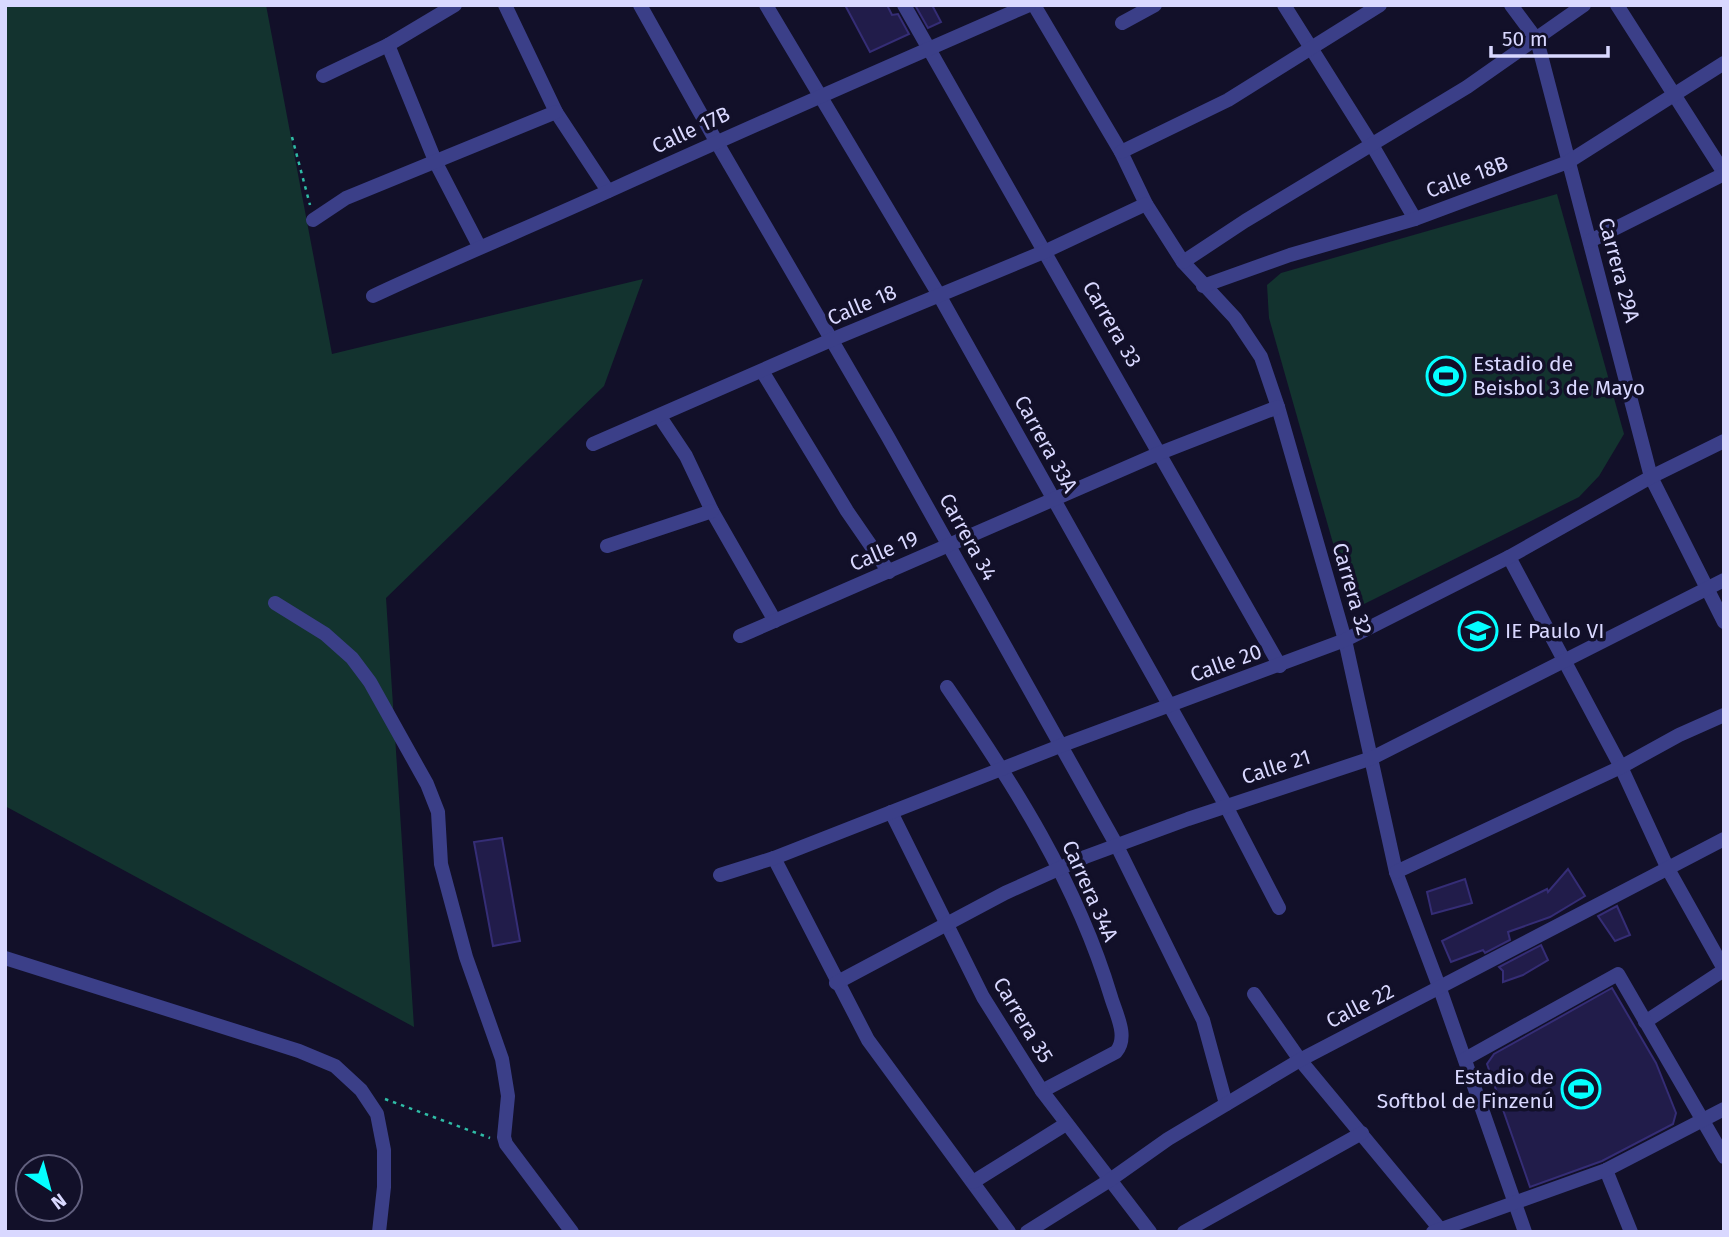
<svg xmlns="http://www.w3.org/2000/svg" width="1729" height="1237" viewBox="0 0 1729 1237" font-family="'Fira Sans',sans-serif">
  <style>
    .green { fill: #13332f }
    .building { fill: #211c4a; stroke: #352d76; stroke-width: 2 }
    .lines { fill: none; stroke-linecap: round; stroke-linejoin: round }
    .path { stroke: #2fbca6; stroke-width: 2.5; stroke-dasharray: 3.5 5; stroke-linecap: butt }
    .street { stroke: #3b3f88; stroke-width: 14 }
    .labels { text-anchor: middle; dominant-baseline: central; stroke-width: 7; stroke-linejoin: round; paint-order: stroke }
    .street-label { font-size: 21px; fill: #d9d8ff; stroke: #121029 }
    .poi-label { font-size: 21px; fill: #d9d8ff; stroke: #121029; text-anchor: start }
  </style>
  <rect width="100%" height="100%" fill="#121029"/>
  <!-- green -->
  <g class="green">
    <polygon points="5,5 266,5 332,354 643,279 604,386 386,598 414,1027 5,806"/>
    <polygon points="1557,194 1624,434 1599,476 1579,497 1352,610 1269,318 1267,285 1281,273"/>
  </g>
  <!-- building -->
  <g class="building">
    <polygon points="845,5 887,5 892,15 898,14 909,34 870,52"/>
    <polygon points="915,5 932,5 941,22 928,28"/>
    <polygon points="502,838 520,941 493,946 474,842"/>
    <polygon points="1568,869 1585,896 1550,917 1508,932 1510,940 1485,953 1483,950 1451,962 1442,941 1547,889 1548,892"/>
    <polygon points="1465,879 1472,903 1432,914 1427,892"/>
    <polygon points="1617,906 1630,935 1615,941 1598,916"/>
    <polygon points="1541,945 1548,960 1523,975 1503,982 1503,971 1499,967"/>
    <polygon points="1612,988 1656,1063 1676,1113 1673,1124 1602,1161 1530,1187 1487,1064 1494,1054"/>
  </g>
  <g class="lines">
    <!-- path -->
    <g class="path">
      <polyline points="292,137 310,205"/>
      <polyline points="385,1099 490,1138"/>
    </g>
    <!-- street -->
    <g class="street">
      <polyline points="505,5 556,112 608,191"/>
      <polyline points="640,5 716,141 888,437 1116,844 1203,1020 1226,1104"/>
      <polyline points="766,5 939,295 1226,806 1279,908"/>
      <polyline points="904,5 1280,666"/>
      <polyline points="1034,5 1121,152 1146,204 1183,262 1235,318 1261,357 1278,407 1345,640 1396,872 1440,989 1525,1232"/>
      <polyline points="1284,5 1372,145 1415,219"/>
      <polyline points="1511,5 1537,40 1651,477 1724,622"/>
      <polyline points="1617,5 1724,173"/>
      <polyline points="1122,23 1155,5"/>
      <polyline points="388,45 436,163 479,246"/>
      <polyline points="323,76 388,45 455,5"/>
      <polyline points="1121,152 1228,100 1380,5"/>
      <polyline points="313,220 346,198 556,112"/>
      <polyline points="1590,241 1724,174"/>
      <polyline points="1183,262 1245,221 1467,87 1584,5"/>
      <polyline points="1203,286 1290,255 1415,219 1568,162 1724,63"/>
      <path d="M373,296C452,259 532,226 611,190C750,127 889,66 1029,5"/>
      <polyline points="762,371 847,511 889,572"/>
      <polyline points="660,417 686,456 712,511 775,621"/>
      <polyline points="593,444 831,340 1046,251 1146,204"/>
      <polyline points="607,546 712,511"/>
      <polyline points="1509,557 1621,767 1668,869 1724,969"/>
      <polyline points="275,603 325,634 352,658 370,682 427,784 438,812 441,864 466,957 502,1059 508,1096 504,1137 506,1144 572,1232"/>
      <polyline points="740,636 1160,453 1278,407"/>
      <path d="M947,687C1014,785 1076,881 1111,997C1116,1014 1129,1037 1116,1052L1042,1091"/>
      <polyline points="891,812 983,997 1042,1091 1150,1232"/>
      <polyline points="774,858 868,1040 1009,1232"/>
      <polyline points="1396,872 1621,767 1679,735 1724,715"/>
      <polyline points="720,875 774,858 1060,746 1345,640 1509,557 1651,477 1724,441"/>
      <polyline points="5,958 299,1051 335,1066 361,1090 377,1114 384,1150 384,1187 379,1232"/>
      <polyline points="836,983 1005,893 1085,857 1188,819 1372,758 1724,580"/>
      <polyline points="1254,994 1300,1060 1440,1229"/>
      <polyline points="1645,1022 1724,970"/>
      <polyline points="1465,1059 1618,974 1724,1157"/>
      <polyline points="1606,1170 1631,1232"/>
      <polyline points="973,1182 1066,1124"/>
      <polyline points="1027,1232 1110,1180 1168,1139 1300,1060 1724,839"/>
      <polyline points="1184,1232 1362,1133"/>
      <polyline points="1433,1232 1606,1170 1724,1109"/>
    </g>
  </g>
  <!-- icons -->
  <defs>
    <symbol id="stadium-ring" viewBox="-11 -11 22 22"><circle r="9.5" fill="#121029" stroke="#04feff" stroke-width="1.5"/><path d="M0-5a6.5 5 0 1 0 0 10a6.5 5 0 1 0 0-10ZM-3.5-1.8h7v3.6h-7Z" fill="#04feff"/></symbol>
    <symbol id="school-ring" viewBox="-11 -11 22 22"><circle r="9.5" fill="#121029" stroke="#04feff" stroke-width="1.5"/><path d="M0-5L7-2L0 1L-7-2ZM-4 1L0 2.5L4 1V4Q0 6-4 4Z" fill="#04feff"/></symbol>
  </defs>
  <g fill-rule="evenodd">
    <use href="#stadium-ring" x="1424" y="354" width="44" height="44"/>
    <use href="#school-ring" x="1456" y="609" width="44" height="44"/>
    <use href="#stadium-ring" x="1559" y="1067" width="44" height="44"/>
  </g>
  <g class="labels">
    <!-- street labels -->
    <g class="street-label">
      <text transform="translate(691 130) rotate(-25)">Calle 17B</text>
      <text transform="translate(1467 177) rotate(-20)">Calle 18B</text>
      <text transform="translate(1619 270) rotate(75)">Carrera 29A</text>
      <text transform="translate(862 305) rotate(-23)">Calle 18</text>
      <text transform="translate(1112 324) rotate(60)">Carrera 33</text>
      <text transform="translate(1046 444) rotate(61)">Carrera 33A</text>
      <text transform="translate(968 537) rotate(61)">Carrera 34</text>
      <text transform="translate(884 551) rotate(-23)">Calle 19</text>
      <text transform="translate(1352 589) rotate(74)">Carrera 32</text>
      <text transform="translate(1226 663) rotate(-20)">Calle 20</text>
      <text transform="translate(1276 767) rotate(-18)">Calle 21</text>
      <text transform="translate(1090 891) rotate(66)">Carrera 34A</text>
      <text transform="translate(1360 1006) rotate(-27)">Calle 22</text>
      <text transform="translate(1023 1020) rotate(59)">Carrera 35</text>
    </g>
    <!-- poi labels -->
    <g class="poi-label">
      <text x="1473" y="364">Estadio de<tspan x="1473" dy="24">Beisbol 3 de Mayo</tspan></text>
      <text x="1505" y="631">IE Paulo VI</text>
      <text x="1554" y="1077" text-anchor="end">Estadio de<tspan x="1554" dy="24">Softbol de Finzenú</tspan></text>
    </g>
  </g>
  <!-- border -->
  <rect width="1729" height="1237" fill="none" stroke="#d9d8ff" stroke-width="14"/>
  <!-- north arrow -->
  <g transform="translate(49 1188) rotate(144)"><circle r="33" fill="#121029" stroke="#62607f" stroke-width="2"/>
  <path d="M0-5L12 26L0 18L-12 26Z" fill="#04feff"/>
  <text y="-10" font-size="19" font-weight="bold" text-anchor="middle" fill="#d9d8ff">N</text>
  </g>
  <!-- scale -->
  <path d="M1491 46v10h117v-10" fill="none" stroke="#d9d8ff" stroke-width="3.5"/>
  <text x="1502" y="46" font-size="21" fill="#d9d8ff" stroke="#121029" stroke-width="5" paint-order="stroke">50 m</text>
</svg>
